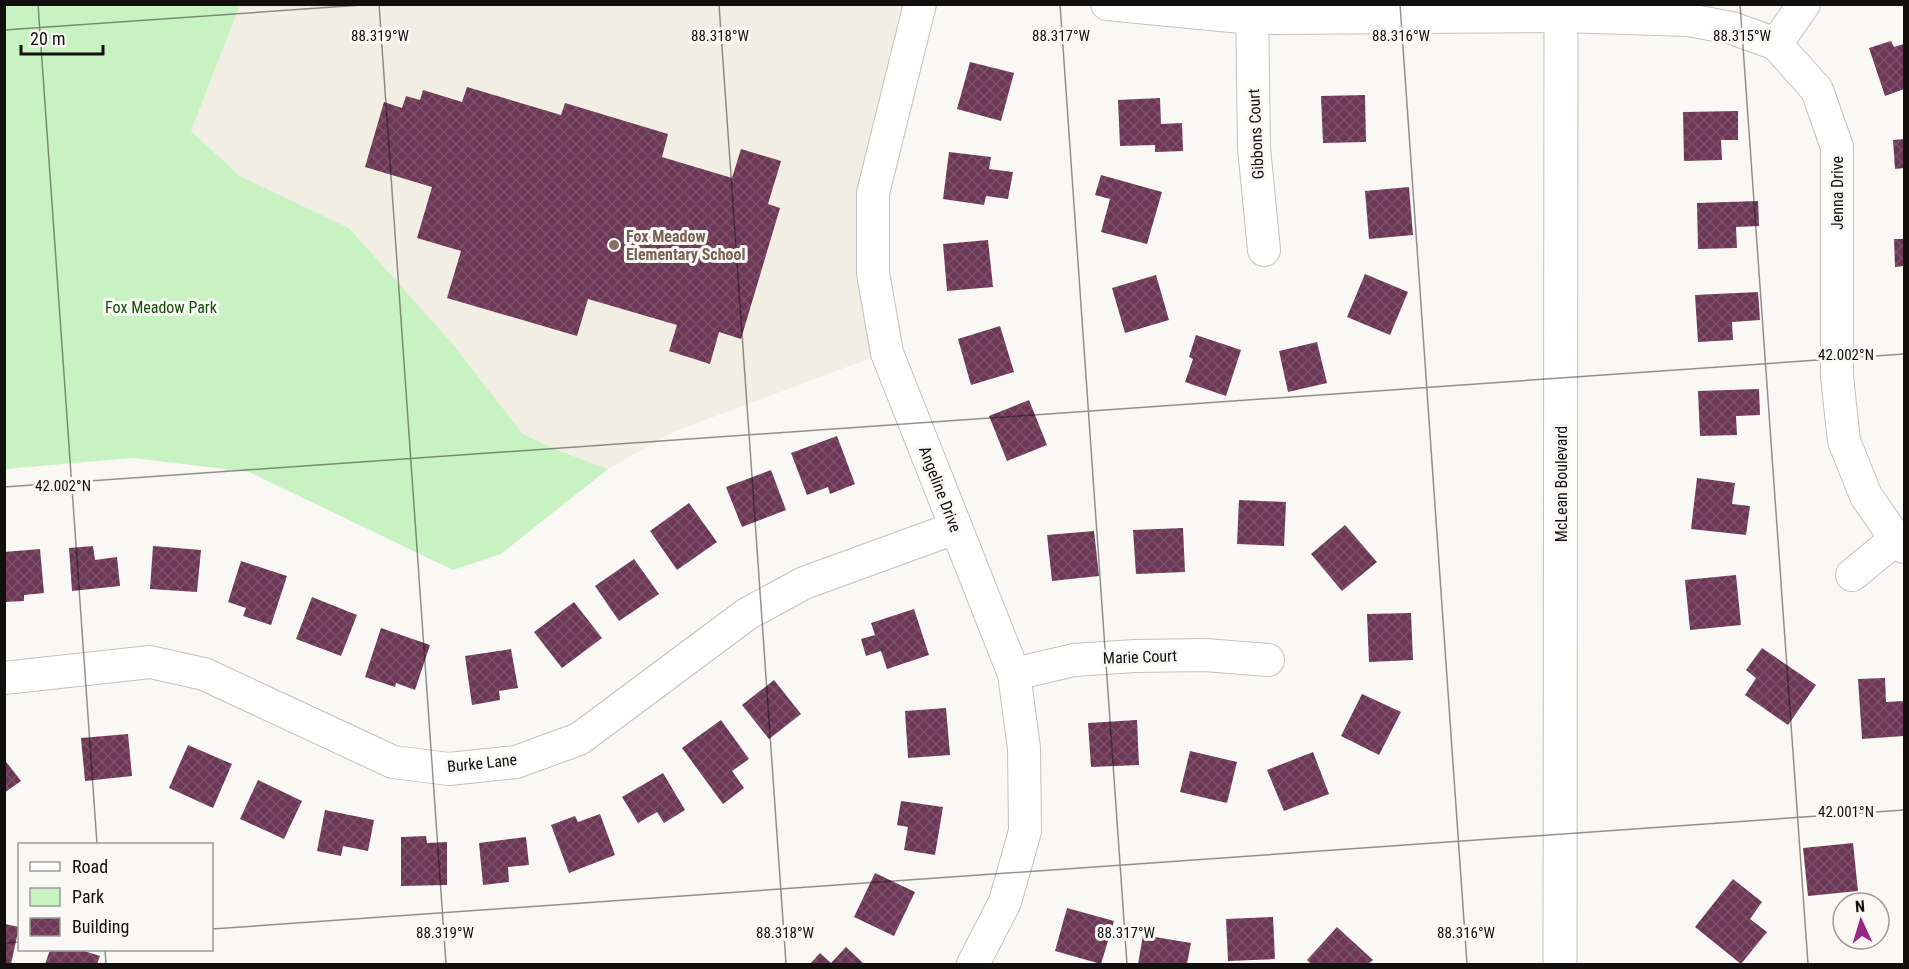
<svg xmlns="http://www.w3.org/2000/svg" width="1909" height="969" viewBox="0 0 1909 969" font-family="'Roboto Condensed',sans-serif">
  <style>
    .built { fill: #f3eee3 }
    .park { fill: #c9f2c2 }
    .building { fill: url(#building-cross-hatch) }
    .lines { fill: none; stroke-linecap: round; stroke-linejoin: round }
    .street-casing { stroke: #c3c1be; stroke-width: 34 }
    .secondary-casing { stroke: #c3c1be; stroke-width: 35 }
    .street { stroke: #fff; stroke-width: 32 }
    .secondary { stroke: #fff; stroke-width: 33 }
    .ticks { fill: none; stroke: #11100f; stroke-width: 1.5; stroke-opacity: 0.45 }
    .education-dot { fill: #8d6e63; stroke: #faf8f4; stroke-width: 2 }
    .labels { text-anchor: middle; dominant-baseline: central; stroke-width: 6; stroke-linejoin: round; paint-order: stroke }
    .street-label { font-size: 16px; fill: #11100f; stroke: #faf8f4 }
    .education-label { font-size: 16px; font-weight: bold; fill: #785e54; stroke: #faf8f4; text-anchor: start }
    .park-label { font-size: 16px; fill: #144e08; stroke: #faf8f4 }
    .ticks-label { font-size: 15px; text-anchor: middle; fill: #11100f; stroke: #faf8f4; stroke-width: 6; stroke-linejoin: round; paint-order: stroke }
  </style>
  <defs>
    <pattern id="building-cross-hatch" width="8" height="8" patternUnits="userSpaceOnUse" patternTransform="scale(1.5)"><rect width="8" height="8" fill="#6d3856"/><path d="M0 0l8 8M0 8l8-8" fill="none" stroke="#7c5169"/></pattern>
  </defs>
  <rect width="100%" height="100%" fill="#faf8f4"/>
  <!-- built -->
  <polygon class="built" points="240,5 912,5 867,183 879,355 673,432 608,469 557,450 523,434 451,342 349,228 240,176 191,131"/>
  <!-- park -->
  <polygon class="park" points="5,4 240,5 191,131 240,176 349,228 451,342 523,434 557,450 608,469 501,554 453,570 249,472 133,458 5,469"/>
  <!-- building -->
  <g class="building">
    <polygon points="1891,41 1894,47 1904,44 1904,89 1885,96 1869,48"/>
    <polygon points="970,62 1014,73 1001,121 957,109"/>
    <polygon points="467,87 561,115 565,103 668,134 662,157 732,178 741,149 781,161 768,204 780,208 741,339 719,332 710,364 669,351 677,325 588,299 577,336 447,298 461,251 417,238 432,187 365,167 384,102 402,108 406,96 420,100 423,90 462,102"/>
    <polygon points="1365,95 1366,142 1323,143 1321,96"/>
    <polygon points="1160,98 1161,124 1182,123 1183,151 1155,152 1155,145 1120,146 1118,100"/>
    <polygon points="1738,111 1738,140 1721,140 1722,160 1684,161 1683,112"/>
    <polygon points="1904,139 1904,168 1895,169 1893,140"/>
    <polygon points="949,152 991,157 989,169 1013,172 1008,199 986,196 984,205 943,199"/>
    <polygon points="1101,175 1162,192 1147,244 1101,232 1110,199 1095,195"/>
    <polygon points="1409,187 1413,235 1369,239 1365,191"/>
    <polygon points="1758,201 1759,226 1736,227 1737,248 1698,249 1697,203"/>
    <polygon points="1894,239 1904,239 1904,266 1895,267"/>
    <polygon points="988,240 993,287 947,291 943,244"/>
    <polygon points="1365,274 1408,292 1390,335 1347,317"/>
    <polygon points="1156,275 1169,320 1125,333 1112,288"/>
    <polygon points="1758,292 1760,320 1732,322 1733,340 1698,342 1695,295"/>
    <polygon points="1000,326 1014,372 971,385 958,339"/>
    <polygon points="1196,335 1241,350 1226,396 1185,382 1193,359 1189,357"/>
    <polygon points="1317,342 1327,383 1288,392 1279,351"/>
    <polygon points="1759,389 1760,415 1736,416 1737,435 1700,436 1698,391"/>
    <polygon points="1029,400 1047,445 1007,461 989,416"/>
    <polygon points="837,436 855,484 830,494 828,487 807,495 791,453"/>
    <polygon points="771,470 786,510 742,527 726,487"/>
    <polygon points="1697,478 1735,483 1732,504 1750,506 1746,535 1691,529"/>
    <polygon points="1239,500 1286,502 1284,546 1237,544"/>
    <polygon points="689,503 717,542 677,570 650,531"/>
    <polygon points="1345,525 1377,562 1342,591 1311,554"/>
    <polygon points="1183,528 1185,572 1136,574 1133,530"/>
    <polygon points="1094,531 1099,576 1052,581 1047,535"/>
    <polygon points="93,546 95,560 117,557 120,586 72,591 69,548"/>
    <polygon points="153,546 201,550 197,592 150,589"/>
    <polygon points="40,549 44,593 24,595 24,601 4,602 4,552"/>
    <polygon points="634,559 659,594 619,621 595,586"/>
    <polygon points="241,561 287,576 271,625 243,616 246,608 228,602"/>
    <polygon points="1736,575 1741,625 1690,630 1685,580"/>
    <polygon points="312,597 357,615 341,656 296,639"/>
    <polygon points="574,602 602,638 562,668 534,632"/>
    <polygon points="914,609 929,655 887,669 881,651 866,656 861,639 875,635 871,623"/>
    <polygon points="1411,613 1413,660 1369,662 1367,614"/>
    <polygon points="381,628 430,645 415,690 396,683 395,687 365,677"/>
    <polygon points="1762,648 1816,685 1788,725 1745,695 1756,678 1746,670"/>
    <polygon points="511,649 518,688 499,691 500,700 472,705 465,656"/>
    <polygon points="1885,678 1886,702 1904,701 1904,736 1862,739 1858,679"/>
    <polygon points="774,680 801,714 769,739 742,705"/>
    <polygon points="1362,694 1401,712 1379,755 1341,736"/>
    <polygon points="946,708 950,755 908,758 905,711"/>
    <polygon points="721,720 749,759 732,771 744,788 723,804 682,748"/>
    <polygon points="1137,720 1139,765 1091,767 1088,723"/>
    <polygon points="128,734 132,776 85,781 81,738"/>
    <polygon points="188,745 232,764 213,808 169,788"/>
    <polygon points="1190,751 1237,762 1227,803 1180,792"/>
    <polygon points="1313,752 1329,794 1284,811 1267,770"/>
    <polygon points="4,759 21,781 4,793"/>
    <polygon points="663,773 685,810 664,823 657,812 638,823 622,797"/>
    <polygon points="258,780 302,801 284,839 240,819"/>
    <polygon points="901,801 943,807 935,855 904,850 908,827 897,825"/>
    <polygon points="325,810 374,820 368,851 343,846 341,856 317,851"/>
    <polygon points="600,814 615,855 569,873 551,825 575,816 578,822"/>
    <polygon points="426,836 427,843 447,842 447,885 401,886 401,837"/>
    <polygon points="526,837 529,865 508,867 509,882 483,885 479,843"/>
    <polygon points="1853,843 1858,891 1808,896 1803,848"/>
    <polygon points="875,873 915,892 894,936 854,917"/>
    <polygon points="1733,879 1762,902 1750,919 1767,932 1741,964 1695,927"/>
    <polygon points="1067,908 1114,921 1101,964 1055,951"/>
    <polygon points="1273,917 1275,959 1228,961 1226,919"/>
    <polygon points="5,924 19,927 11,964 5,964"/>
    <polygon points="1337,927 1373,960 1368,964 1311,964 1307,960"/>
    <polygon points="1143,935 1191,943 1187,964 1138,964"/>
    <polygon points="846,947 864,964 810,964 820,953 831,963"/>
    <polygon points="50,950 81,950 100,956 97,964 45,964"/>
  </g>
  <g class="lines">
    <defs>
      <g id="street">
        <polyline points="920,4 873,193 873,273 887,353 1014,674 1024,748 1025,831 1005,902 973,964"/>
        <polyline points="1107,4 1252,18 1562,16 1688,20 1732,28 1776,44 1817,90 1837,147 1837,377 1844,441 1866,496 1896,539 1904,547"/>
        <polyline points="1252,4 1254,148 1264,250"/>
        <polyline points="1776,44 1804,4"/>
        <polyline points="1852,575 1896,539"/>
        <polyline points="1014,674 1074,660 1135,656 1205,655 1268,660"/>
        <polyline points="4,678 150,662 204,674 393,762 449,769 516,762 579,739 747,614 804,583 955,528"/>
      </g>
      <polyline id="secondary" points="1560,964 1561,4"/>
    </defs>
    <!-- street casing -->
    <use href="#street" class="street-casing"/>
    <!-- secondary casing -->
    <use href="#secondary" class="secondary-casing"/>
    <!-- street -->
    <use href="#street" class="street"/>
    <!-- secondary -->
    <use href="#secondary" class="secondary"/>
  </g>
  <!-- ticks -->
  <path class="ticks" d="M38,4L97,844M379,4L446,964M719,4L786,964M1060,4L1127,964M1400,4L1467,964M1740,4L1808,964M4,30L376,4M4,487L1904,354M212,929L1904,810M4,943L20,942M105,950L106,964"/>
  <!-- markers -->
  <circle class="education-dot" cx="614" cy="245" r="6"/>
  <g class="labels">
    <!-- street labels -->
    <g class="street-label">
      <text transform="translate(1256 134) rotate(-93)">Gibbons Court</text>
      <text transform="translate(1837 193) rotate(-90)">Jenna Drive</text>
      <text transform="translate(1561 484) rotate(-90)">McLean Boulevard</text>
      <text transform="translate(940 489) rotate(69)">Angeline Drive</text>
      <text transform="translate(1140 657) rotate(-2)">Marie Court</text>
      <text transform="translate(482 763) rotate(-6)">Burke Lane</text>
    </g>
    <!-- education labels -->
    <g class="education-label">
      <text x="626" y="236">Fox Meadow<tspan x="626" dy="18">Elementary School</tspan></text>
    </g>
    <!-- park labels -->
    <g class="park-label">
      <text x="161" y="307">Fox Meadow Park</text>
    </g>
  </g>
  <g class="ticks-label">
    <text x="380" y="41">88.319°W</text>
    <text x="720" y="41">88.318°W</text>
    <text x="1061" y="41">88.317°W</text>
    <text x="1401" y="41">88.316°W</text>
    <text x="1742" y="41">88.315°W</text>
    <text x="1846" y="360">42.002°N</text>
    <text x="63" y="491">42.002°N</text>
    <text x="1846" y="817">42.001°N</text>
    <text x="445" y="938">88.319°W</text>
    <text x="785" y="938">88.318°W</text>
    <text x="1126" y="938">88.317°W</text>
    <text x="1466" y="938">88.316°W</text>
  </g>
  <!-- border -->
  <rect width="1909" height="969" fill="none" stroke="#11100f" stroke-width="12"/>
  <!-- legend -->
  <rect x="18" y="843" width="195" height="108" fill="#faf8f4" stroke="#9d9b98" stroke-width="1.5"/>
  <rect x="30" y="862" width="30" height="9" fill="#ffffff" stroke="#9d9b98" stroke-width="1.5"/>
  <text x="72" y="873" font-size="18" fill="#11100f">Road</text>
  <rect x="30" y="888" width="30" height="18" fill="#c9f2c2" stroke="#9d9b98" stroke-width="1.5"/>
  <text x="72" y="903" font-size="18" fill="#11100f">Park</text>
  <rect x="30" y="918" width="30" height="18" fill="url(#building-cross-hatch)" stroke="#9d9b98" stroke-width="1.5"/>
  <text x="72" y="933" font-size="18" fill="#11100f">Building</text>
  <!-- north arrow -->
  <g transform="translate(1861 921) rotate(356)"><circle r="28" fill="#faf8f4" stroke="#9d9b98" stroke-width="1.5"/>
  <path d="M0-4.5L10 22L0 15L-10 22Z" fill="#962584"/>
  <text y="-9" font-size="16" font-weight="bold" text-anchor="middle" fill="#11100f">N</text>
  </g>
  <!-- scale -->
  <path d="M21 45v9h82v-9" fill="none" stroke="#11100f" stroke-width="3"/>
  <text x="30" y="45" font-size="18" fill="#11100f" stroke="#faf8f4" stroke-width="4.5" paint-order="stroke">20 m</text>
</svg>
